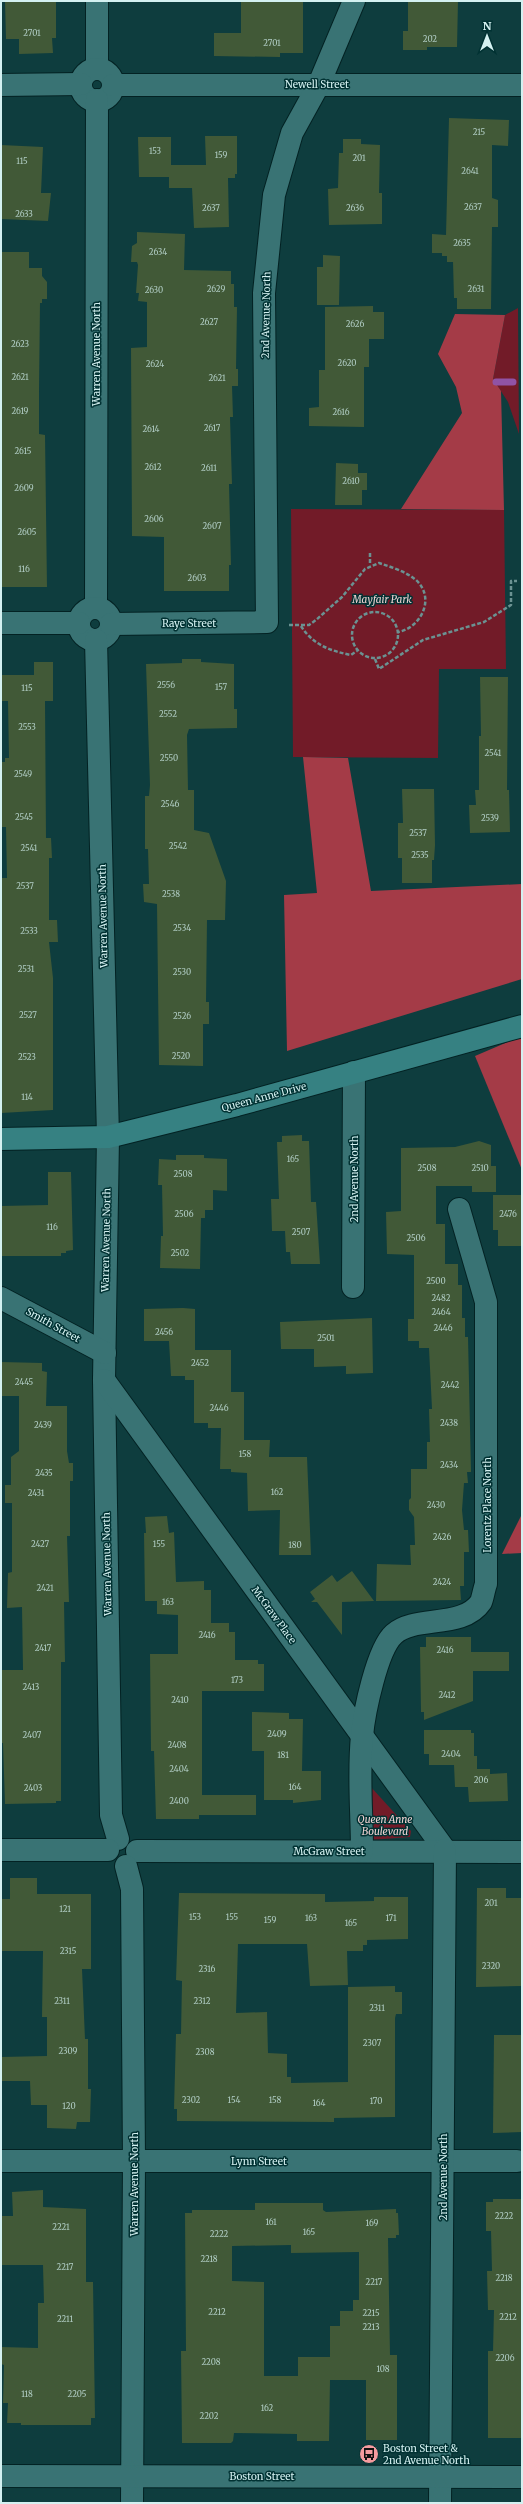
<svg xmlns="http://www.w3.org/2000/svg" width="523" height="2504" viewBox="0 0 523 2504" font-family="Merriweather,serif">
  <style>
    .green { fill: #721b28 }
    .forest { fill: #a43b47 }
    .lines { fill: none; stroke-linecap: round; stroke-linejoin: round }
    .stream { stroke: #9053a5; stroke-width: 7 }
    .building { fill: #415937; fill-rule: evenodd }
    .minor-casing { stroke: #032223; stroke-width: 24 }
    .tertiary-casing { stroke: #032223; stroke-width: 24 }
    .secondary-casing { stroke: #032223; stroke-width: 24 }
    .path { stroke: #6b9292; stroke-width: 2.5; stroke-dasharray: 4 2; stroke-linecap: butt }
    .minor { stroke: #397374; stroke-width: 22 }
    .tertiary { stroke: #397374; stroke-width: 22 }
    .secondary { stroke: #368182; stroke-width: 22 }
    .labels { text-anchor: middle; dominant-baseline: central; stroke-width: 3; stroke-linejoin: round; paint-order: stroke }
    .number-label { font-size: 8px; fill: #afcbc2 }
    .street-label { font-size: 10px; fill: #d4f1f1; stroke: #013233 }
    .park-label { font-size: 10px; font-style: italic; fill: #f4d6d6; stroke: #013233 }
    .poi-label { font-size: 10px; fill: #d4f1f1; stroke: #013233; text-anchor: start }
  </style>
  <rect width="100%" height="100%" fill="#0e3d3e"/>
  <!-- green -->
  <g class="green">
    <polygon points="518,308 519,434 508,402 493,379 505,315"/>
    <polygon points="291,509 504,510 506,669 439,669 438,758 293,757"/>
    <polygon points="370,1786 411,1831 410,1837 370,1840"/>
  </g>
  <!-- forest -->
  <g class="forest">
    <polygon points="455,314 505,315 493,379 501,391 504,510 401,509 462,413 456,387 438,354"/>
    <polygon points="303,757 348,758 371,891 522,884 522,979 287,1051 284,895 317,893"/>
    <polygon points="522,1036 522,1170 475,1056"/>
    <polygon points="522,1514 522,1553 502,1554"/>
  </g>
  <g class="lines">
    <!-- stream -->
    <polyline class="stream" points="496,382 513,382"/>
  </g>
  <!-- building -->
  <g class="building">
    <polygon points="5,1 56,1 56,38 52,38 53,53 19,54 19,39 6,39"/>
    <polygon points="241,1 303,1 303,53 280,53 280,57 214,56 214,33 241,33"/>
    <polygon points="408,1 458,1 457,47 427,47 427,50 403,50 403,31 408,31"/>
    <polygon points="449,118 509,120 508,146 492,145 492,198 498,200 498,227 492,227 491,309 457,309 457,298 454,298 453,262 447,262 447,256 442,256 442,253 432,253 432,234 446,235"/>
    <polygon points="205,136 237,136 237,174 235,174 235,178 228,178 229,227 194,228 192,188 169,188 169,177 139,177 138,137 171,137 171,165 206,165"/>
    <polygon points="343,139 361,139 361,144 380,145 379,193 382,193 382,224 329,225 328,189 338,188 339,153 343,153"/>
    <polygon points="1,145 43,147 41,193 51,193 48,221 1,219"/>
    <polygon points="137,232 185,234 184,270 231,271 231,284 234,284 234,307 237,307 236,369 238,369 238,386 232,386 233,417 230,417 232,484 229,484 231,565 229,565 229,591 164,591 164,537 132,536 131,348 147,347 147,302 138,301 139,293 136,293 138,265 137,262 131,262 132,246 137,243"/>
    <polygon points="1,252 29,252 29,268 42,268 42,276 47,282 47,299 42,299 42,303 40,303 39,392 39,434 45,435 47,587 1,587"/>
    <polygon points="323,255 340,256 339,305 317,305 317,267 323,267"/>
    <polygon points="373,306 373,312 384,312 384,339 369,339 369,367 364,367 364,427 309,426 309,408 319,407 319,370 325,370 325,307"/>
    <polygon points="336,463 358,464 358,473 367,473 367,490 362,490 362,505 335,505"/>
    <polygon points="182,659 201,659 201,662 234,664 234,709 237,709 237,728 189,729 187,735 188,790 194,790 194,830 209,833 226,881 225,920 207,920 206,1002 209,1002 209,1024 203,1024 203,1066 159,1065 157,904 144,902 143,884 149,884 148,849 145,849 145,796 149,796 150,785 146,664 182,663"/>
    <polygon points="34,662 53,662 53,701 45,701 46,838 51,838 52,858 49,858 49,920 57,920 58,942 49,942 53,978 53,1110 1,1113 1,878 7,878 6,827 1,827 1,762 5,762 5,758 9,758 8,701 1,701 1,675 34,675"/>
    <polygon points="480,677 508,677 507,790 509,790 510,832 470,833 469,805 476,805 475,790 479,790 479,736 481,736"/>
    <polygon points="402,789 434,789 435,845 434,860 432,860 432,883 402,883 402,858 398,858 398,823 403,823"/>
    <polygon points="302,1135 302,1141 309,1141 311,1202 316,1202 320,1264 291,1264 290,1252 286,1252 285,1231 272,1231 271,1199 279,1199 277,1142 282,1142 282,1136"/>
    <polygon points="479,1141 491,1145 491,1166 496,1166 496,1192 472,1192 472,1186 436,1186 436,1224 445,1224 445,1264 458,1264 458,1285 462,1285 462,1318 465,1318 465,1337 468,1337 471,1472 467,1472 468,1483 464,1483 462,1510 464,1530 468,1530 469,1552 464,1552 464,1586 460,1586 461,1600 376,1601 377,1564 411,1565 410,1545 415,1545 414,1517 409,1510 409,1500 411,1498 411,1469 427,1469 427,1442 430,1442 429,1409 432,1409 429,1348 419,1348 419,1341 408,1341 408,1319 414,1319 414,1255 387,1254 386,1212 401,1211 401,1148 455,1147"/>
    <polygon points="176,1155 204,1155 204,1158 227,1159 227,1191 213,1190 213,1210 205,1210 205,1218 201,1218 200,1269 160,1268 161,1236 163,1236 162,1185 158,1185 159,1159 176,1160"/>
    <polygon points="48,1172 71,1172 73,1250 66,1251 66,1253 61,1253 61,1256 1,1256 1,1206 48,1205"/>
    <polygon points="493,1195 522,1195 522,1246 498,1246 498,1230 493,1230"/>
    <polygon points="183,1308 195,1309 195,1350 231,1350 231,1392 244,1392 244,1440 270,1440 269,1457 307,1457 311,1555 279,1555 280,1510 248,1511 247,1473 231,1472 231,1469 220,1469 221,1428 208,1428 208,1423 194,1423 194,1380 185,1380 185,1376 171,1376 169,1341 144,1341 144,1309"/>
    <polygon points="372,1318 373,1373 346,1374 346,1366 314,1367 314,1349 281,1349 280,1322"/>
    <polygon points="1,1362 42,1363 42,1371 47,1372 46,1406 67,1406 67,1451 69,1463 73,1463 73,1481 70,1481 70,1536 67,1536 69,1602 64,1602 65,1662 61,1662 61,1801 56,1801 56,1803 5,1804 3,1743 1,1743 2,1670 23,1670 22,1607 7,1608 8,1573 12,1572 12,1503 5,1503 5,1485 11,1485 11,1457 19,1451 19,1396 1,1396"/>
    <polygon points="167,1516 169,1533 174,1532 176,1582 204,1581 204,1590 211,1590 211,1623 229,1623 229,1632 235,1632 235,1660 258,1660 258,1664 264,1664 264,1691 202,1691 202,1795 256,1795 256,1815 199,1815 199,1819 156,1819 154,1751 151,1751 150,1654 178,1654 178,1615 157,1614 157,1601 145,1601 144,1533 146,1533 145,1517"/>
    <polygon points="352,1571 374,1601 342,1602 342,1635 317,1602 311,1602 315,1599 310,1592 332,1575 337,1582"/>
    <polygon points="426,1637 471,1637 471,1652 509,1652 509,1671 473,1671 473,1701 424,1720 424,1712 421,1712 420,1647 426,1647"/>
    <polygon points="252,1712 289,1713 289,1719 303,1719 302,1771 321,1771 321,1800 293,1803 293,1800 264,1800 264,1751 252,1751"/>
    <polygon points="424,1730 471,1730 471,1733 474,1733 474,1756 477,1756 477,1769 490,1769 490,1774 507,1773 508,1801 469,1802 468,1787 455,1787 454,1765 429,1765 429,1754 424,1754"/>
    <polygon points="10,1878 37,1878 37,1894 91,1894 91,1969 82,1969 85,2039 88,2039 88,2089 91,2089 90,2122 77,2122 76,2129 47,2128 47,2105 31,2105 30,2081 1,2081 1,2057 47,2056 47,2017 42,2017 43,1951 1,1951 1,1899 10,1899"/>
    <polygon points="477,1888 506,1888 506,1898 522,1898 522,1986 476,1987"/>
    <polygon points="179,1893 325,1894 325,1902 374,1901 374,1897 408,1897 408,1939 367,1940 367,1945 363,1945 363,1951 347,1951 348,1985 310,1986 307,1944 238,1944 236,2013 267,2012 268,2053 287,2054 287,2077 291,2077 291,2083 348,2082 348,1987 395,1986 395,1992 402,1992 402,2014 396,2014 395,2018 395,2117 334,2118 334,2122 177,2121 177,2109 174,2109 176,2034 181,2034 182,1981 176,1980"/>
    <polygon points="494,2035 522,2035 522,2132 493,2133"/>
    <polygon points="43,2190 43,2207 86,2209 86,2282 93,2282 95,2418 91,2418 91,2425 21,2425 21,2423 7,2423 8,2403 3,2403 4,2365 1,2364 1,2347 38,2348 38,2303 44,2303 43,2265 1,2265 1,2216 13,2216 12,2192"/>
    <polygon points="493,2199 522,2199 522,2438 488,2438 488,2351 493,2351 494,2310 488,2310 487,2271 492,2271 491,2231 486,2231 486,2202 493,2202"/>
    <path d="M255,2203H323V2210L326,2212L396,2209V2213H398L399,2235H396V2238H388L390,2355H397V2440H366V2380H330L329,2441H297V2434L234,2433L233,2441L231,2443H182L181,2351H186L185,2213H192V2210H255ZM291,2245V2253L359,2252V2300H353V2311H340V2326H330V2357H298V2376H264V2282L232,2281V2246Z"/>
  </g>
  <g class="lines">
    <defs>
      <g id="minor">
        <polyline points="97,1 97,69"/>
        <circle cx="97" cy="85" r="16"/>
        <polyline points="1,85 81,84"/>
        <polyline points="113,85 522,85"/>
        <polyline points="96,608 97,100"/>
        <circle cx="95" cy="624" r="16"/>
        <polyline points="1,623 79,623"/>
        <polyline points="111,624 267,622 264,293 274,195 292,133 319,84 354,1"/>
        <polyline points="96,640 108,1137 104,1380 111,1815 118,1839"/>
        <polyline points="353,1287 354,1072"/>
        <polyline points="1,1298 105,1353"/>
        <polyline points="104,1380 445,1850"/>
        <polyline points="1,1850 108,1850"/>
        <polyline points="137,1851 522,1852"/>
        <path d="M362,1851C362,1814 358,1774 362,1736C364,1713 377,1649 394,1634C415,1615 463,1629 481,1602C483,1597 484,1589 486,1584V1302L459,1209"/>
        <polyline points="126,1866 132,1889 134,2161 132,2503"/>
        <polyline points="1,2161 517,2161"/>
        <polyline points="440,2503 445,1850"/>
      </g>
      <polyline id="tertiary" points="1,2476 522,2477"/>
      <polyline id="secondary" points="1,1139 108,1137 237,1105 522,1026"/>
    </defs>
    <!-- minor casing -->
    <use href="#minor" class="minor-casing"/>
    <!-- tertiary casing -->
    <use href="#tertiary" class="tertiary-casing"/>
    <!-- secondary casing -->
    <use href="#secondary" class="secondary-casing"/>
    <!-- path -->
    <g class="path">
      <polyline points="370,553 370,565"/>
      <circle cx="375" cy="635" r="23"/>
      <path d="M289,625H309L316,620L342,597L365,569L379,563C391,567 405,571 416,580C436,598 421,628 398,632"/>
      <path d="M301,626C312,644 330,651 351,655L357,651"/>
      <polyline points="375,659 379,669 423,640 484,622 511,605 511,581 517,581"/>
    </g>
    <!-- minor -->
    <use href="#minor" class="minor"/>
    <!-- tertiary -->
    <use href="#tertiary" class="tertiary"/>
    <!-- secondary -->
    <use href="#secondary" class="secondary"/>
  </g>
  <!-- icons -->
  <defs>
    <symbol id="bus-disc" viewBox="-11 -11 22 22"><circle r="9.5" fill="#f59b9f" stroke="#013233"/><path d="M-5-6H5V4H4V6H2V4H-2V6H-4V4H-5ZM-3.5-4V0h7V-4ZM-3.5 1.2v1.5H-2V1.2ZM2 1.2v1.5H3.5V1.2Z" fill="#111"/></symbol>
  </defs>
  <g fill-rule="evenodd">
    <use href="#bus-disc" x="358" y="2443" width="22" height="22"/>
  </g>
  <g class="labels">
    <!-- number labels -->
    <g class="number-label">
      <text x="32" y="33">2701</text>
      <text x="430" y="39">202</text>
      <text x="272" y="43">2701</text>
      <text x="479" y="132">215</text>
      <text x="155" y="151">153</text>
      <text x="221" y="155">159</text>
      <text x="359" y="158">201</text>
      <text x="22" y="161">115</text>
      <text x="470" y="171">2641</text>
      <text x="473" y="207">2637</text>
      <text x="211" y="208">2637</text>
      <text x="355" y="208">2636</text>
      <text x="24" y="214">2633</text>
      <text x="462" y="243">2635</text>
      <text x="158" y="252">2634</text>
      <text x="216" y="289">2629</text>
      <text x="476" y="289">2631</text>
      <text x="154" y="290">2630</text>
      <text x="209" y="322">2627</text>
      <text x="355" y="324">2626</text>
      <text x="20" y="344">2623</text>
      <text x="347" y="363">2620</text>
      <text x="155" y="364">2624</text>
      <text x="20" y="377">2621</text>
      <text x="217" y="378">2621</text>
      <text x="20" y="411">2619</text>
      <text x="341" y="412">2616</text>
      <text x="212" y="428">2617</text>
      <text x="151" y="429">2614</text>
      <text x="23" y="451">2615</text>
      <text x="153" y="467">2612</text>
      <text x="209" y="468">2611</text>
      <text x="351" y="481">2610</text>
      <text x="24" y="488">2609</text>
      <text x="154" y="519">2606</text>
      <text x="212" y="526">2607</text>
      <text x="27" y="532">2605</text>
      <text x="24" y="569">116</text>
      <text x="197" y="578">2603</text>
      <text x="166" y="685">2556</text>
      <text x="221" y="687">157</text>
      <text x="27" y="688">115</text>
      <text x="168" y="714">2552</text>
      <text x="27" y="727">2553</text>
      <text x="493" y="753">2541</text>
      <text x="169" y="758">2550</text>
      <text x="23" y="774">2549</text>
      <text x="170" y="804">2546</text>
      <text x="24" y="817">2545</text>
      <text x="490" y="818">2539</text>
      <text x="418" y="833">2537</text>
      <text x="178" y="846">2542</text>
      <text x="29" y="848">2541</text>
      <text x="420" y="855">2535</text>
      <text x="25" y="886">2537</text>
      <text x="171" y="894">2538</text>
      <text x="182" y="928">2534</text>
      <text x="29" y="931">2533</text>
      <text x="26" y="969">2531</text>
      <text x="182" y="972">2530</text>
      <text x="28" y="1015">2527</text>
      <text x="182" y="1016">2526</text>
      <text x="181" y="1056">2520</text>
      <text x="27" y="1057">2523</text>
      <text x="27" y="1097">114</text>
      <text x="293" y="1159">165</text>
      <text x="427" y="1168">2508</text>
      <text x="480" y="1168">2510</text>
      <text x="183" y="1174">2508</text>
      <text x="184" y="1214">2506</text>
      <text x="508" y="1214">2476</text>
      <text x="52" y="1227">116</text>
      <text x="301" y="1232">2507</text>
      <text x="416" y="1238">2506</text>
      <text x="180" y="1253">2502</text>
      <text x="436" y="1281">2500</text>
      <text x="441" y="1298">2482</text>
      <text x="441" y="1312">2464</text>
      <text x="443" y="1328">2446</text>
      <text x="164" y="1332">2456</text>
      <text x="326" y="1338">2501</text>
      <text x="200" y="1363">2452</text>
      <text x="24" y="1382">2445</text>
      <text x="450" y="1385">2442</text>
      <text x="219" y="1408">2446</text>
      <text x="449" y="1423">2438</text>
      <text x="43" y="1425">2439</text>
      <text x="245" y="1454">158</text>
      <text x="449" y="1465">2434</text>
      <text x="44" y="1473">2435</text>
      <text x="277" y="1492">162</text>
      <text x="36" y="1493">2431</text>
      <text x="436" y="1505">2430</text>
      <text x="442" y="1537">2426</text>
      <text x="40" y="1544">2427</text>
      <text x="159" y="1544">155</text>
      <text x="295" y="1545">180</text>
      <text x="442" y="1582">2424</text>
      <text x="45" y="1588">2421</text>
      <text x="168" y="1602">163</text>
      <text x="207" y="1635">2416</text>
      <text x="43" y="1648">2417</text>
      <text x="445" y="1650">2416</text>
      <text x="237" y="1680">173</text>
      <text x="31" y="1687">2413</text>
      <text x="447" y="1695">2412</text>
      <text x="180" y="1700">2410</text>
      <text x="277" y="1734">2409</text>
      <text x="32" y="1735">2407</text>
      <text x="177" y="1745">2408</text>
      <text x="451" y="1754">2404</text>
      <text x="283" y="1755">181</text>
      <text x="179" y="1769">2404</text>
      <text x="481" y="1780">206</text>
      <text x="295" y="1787">164</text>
      <text x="33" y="1788">2403</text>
      <text x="179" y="1801">2400</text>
      <text x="491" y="1903">201</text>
      <text x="65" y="1909">121</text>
      <text x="195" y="1917">153</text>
      <text x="232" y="1917">155</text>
      <text x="311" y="1918">163</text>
      <text x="391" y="1918">171</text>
      <text x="270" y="1920">159</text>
      <text x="351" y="1923">165</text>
      <text x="68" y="1951">2315</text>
      <text x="491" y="1966">2320</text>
      <text x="207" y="1969">2316</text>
      <text x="62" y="2001">2311</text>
      <text x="202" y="2001">2312</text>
      <text x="377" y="2008">2311</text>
      <text x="372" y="2043">2307</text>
      <text x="68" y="2051">2309</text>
      <text x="205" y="2052">2308</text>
      <text x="191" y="2100">2302</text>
      <text x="234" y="2100">154</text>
      <text x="275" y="2100">158</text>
      <text x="376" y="2101">170</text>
      <text x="319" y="2103">164</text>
      <text x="69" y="2106">120</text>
      <text x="504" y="2216">2222</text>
      <text x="271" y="2222">161</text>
      <text x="372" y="2223">169</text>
      <text x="61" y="2227">2221</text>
      <text x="309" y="2232">165</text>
      <text x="219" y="2234">2222</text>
      <text x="209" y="2259">2218</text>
      <text x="65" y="2267">2217</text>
      <text x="504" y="2278">2218</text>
      <text x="374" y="2282">2217</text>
      <text x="217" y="2312">2212</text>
      <text x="371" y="2313">2215</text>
      <text x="508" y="2317">2212</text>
      <text x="65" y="2319">2211</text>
      <text x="371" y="2327">2213</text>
      <text x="505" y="2358">2206</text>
      <text x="211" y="2362">2208</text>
      <text x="383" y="2369">108</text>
      <text x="27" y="2394">118</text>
      <text x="77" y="2394">2205</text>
      <text x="267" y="2408">162</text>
      <text x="209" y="2416">2202</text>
    </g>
    <!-- street labels -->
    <g class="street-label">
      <text x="317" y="84">Newell Street</text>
      <text transform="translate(266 315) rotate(-89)">2nd Avenue North</text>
      <text transform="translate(96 354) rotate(-90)">Warren Avenue North</text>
      <text x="189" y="623">Raye Street</text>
      <text transform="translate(103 916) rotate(-91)">Warren Avenue North</text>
      <text transform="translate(264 1097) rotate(-15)">Queen Anne Drive</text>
      <text transform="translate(354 1179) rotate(-90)">2nd Avenue North</text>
      <text transform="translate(106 1240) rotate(-89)">Warren Avenue North</text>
      <text transform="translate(53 1325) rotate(29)">Smith Street</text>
      <text transform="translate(487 1505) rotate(-90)">Lorentz Place North</text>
      <text transform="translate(107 1564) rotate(-91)">Warren Avenue North</text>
      <text transform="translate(274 1615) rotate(54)">McGraw Place</text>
      <text x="329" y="1851">McGraw Street</text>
      <text x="259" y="2161">Lynn Street</text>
      <text transform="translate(443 2177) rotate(-90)">2nd Avenue North</text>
      <text transform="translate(134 2184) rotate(-90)">Warren Avenue North</text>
      <text x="262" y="2476">Boston Street</text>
    </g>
    <!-- park labels -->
    <g class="park-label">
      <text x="382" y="599">Mayfair Park</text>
      <text x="385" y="1819">Queen Anne<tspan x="385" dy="12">Boulevard</tspan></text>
    </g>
    <!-- poi labels -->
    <g class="poi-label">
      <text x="383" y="2448">Boston Street &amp;<tspan x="383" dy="12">2nd Avenue North</tspan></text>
    </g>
  </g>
  <!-- border -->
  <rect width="523" height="2504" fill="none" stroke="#d4f1f1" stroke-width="4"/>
  <!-- north arrow -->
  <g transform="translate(487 36)" stroke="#013233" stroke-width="3" paint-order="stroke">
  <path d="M0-3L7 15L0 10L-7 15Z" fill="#d4f1f1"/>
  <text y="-6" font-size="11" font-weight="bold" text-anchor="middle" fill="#d4f1f1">N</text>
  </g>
</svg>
